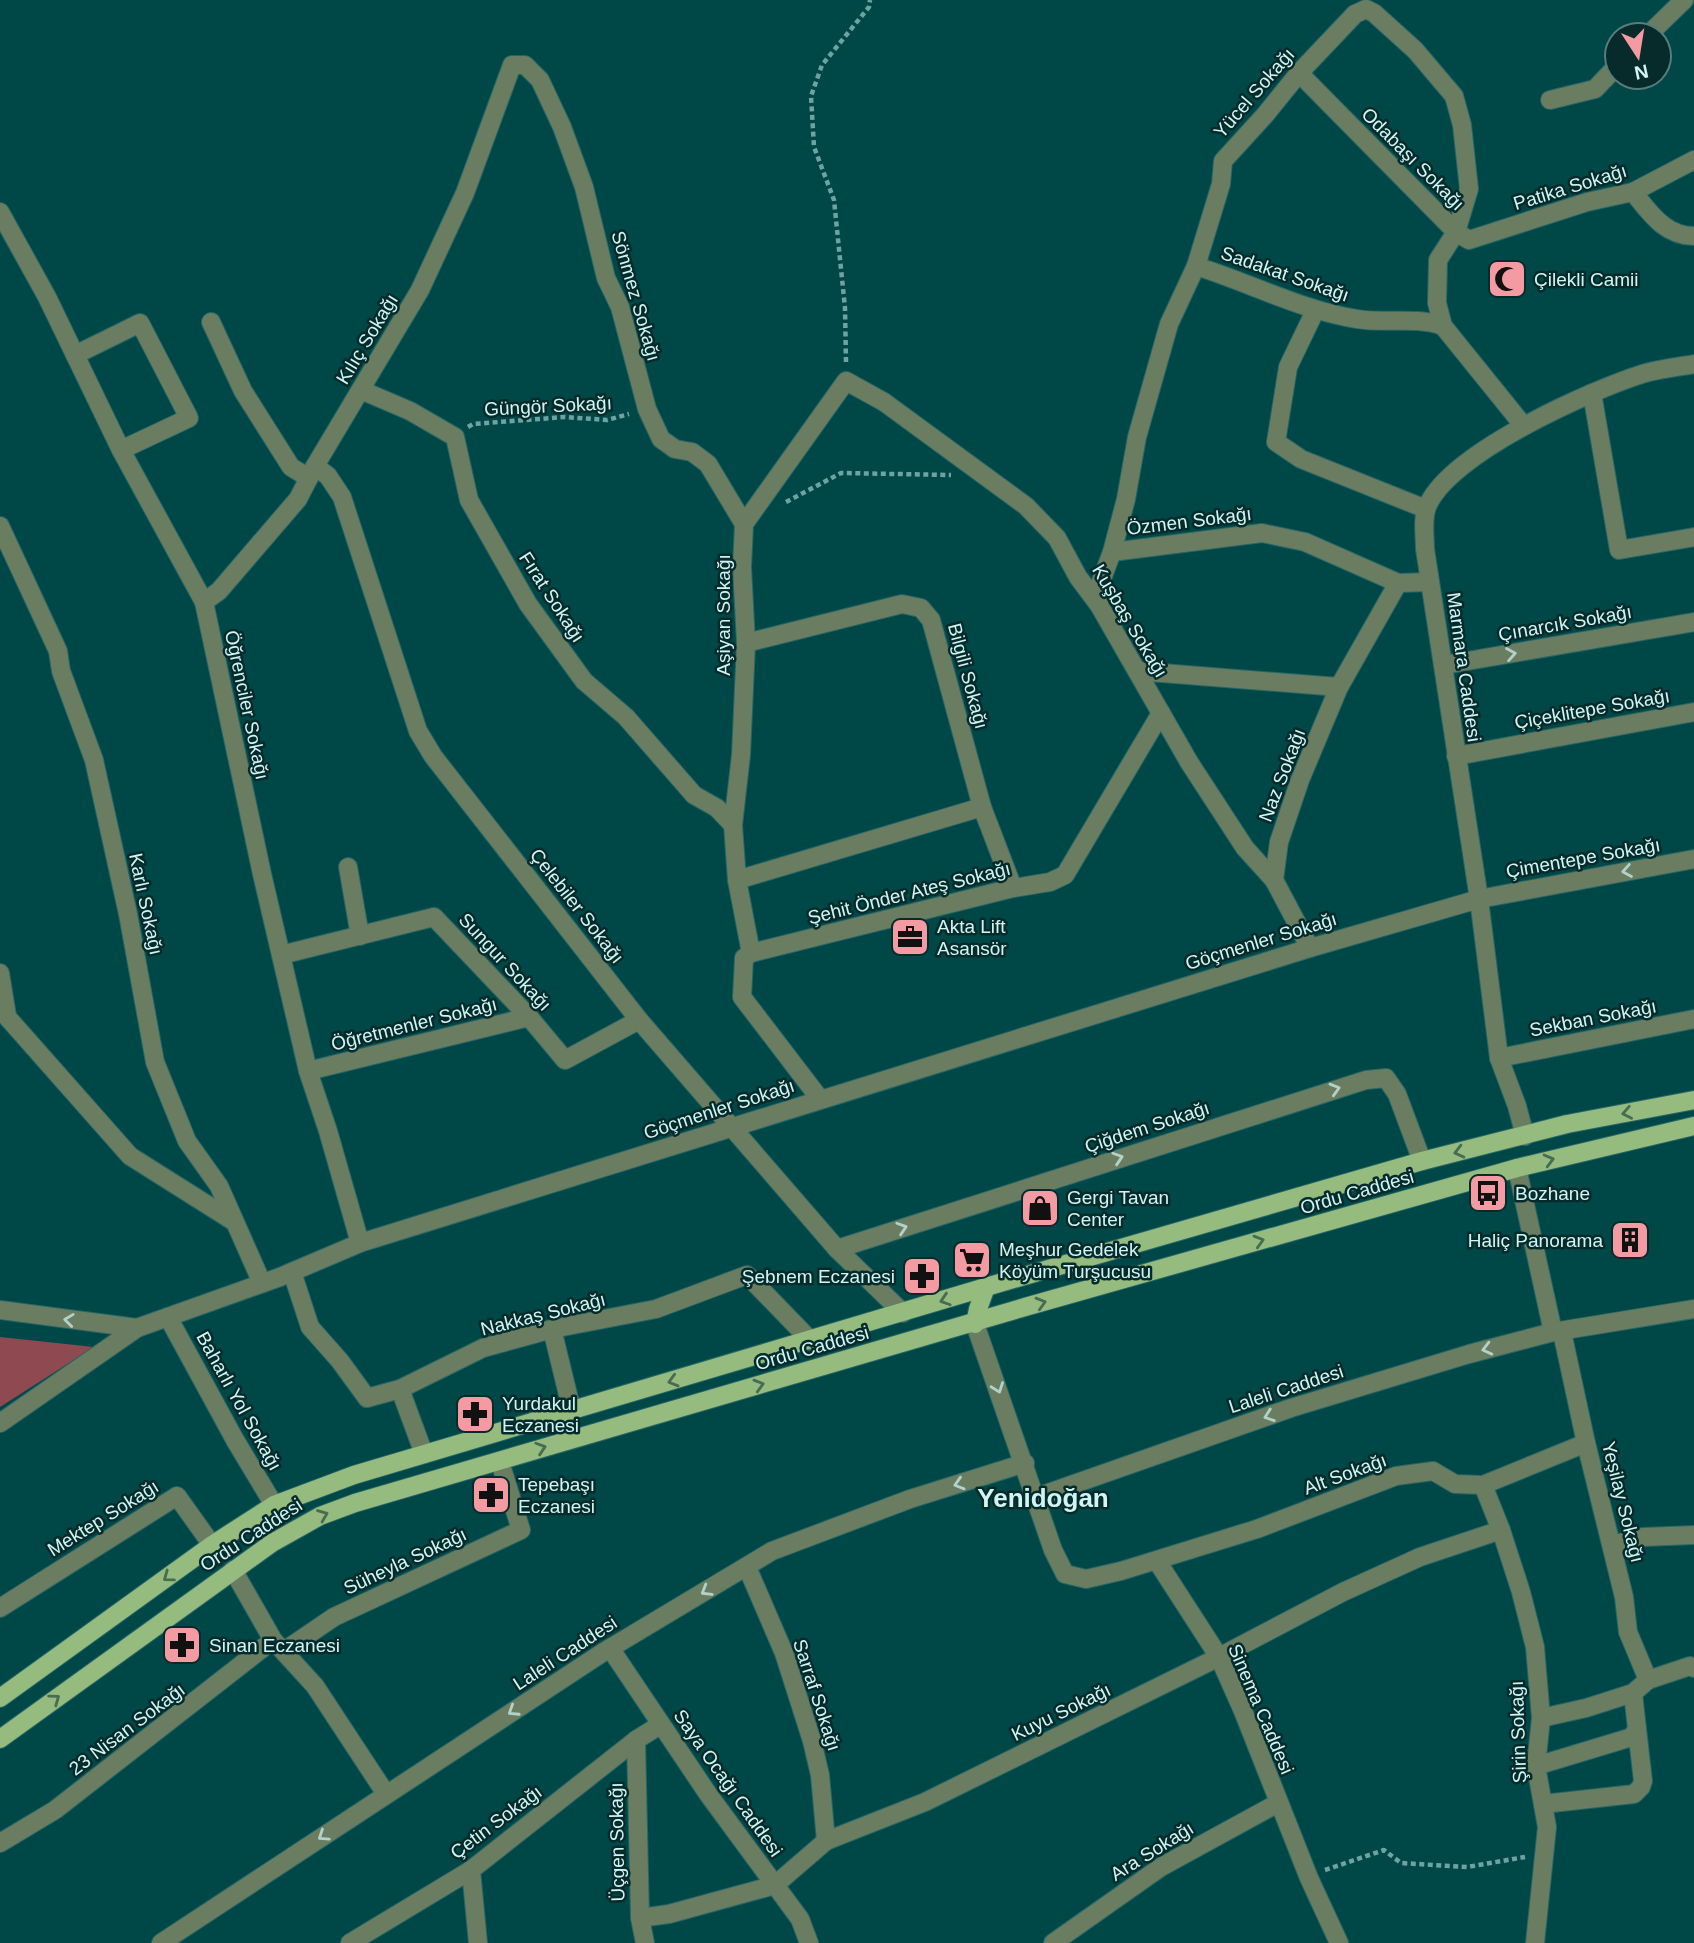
<svg xmlns="http://www.w3.org/2000/svg" width="1694" height="1943" viewBox="0 0 1694 1943" font-family="Arial,sans-serif">
  <style>
    .green { fill: #8f4951 }
    .lines { fill: none; stroke-linecap: round; stroke-linejoin: round }
    .minor-casing { stroke: #256767; stroke-width: 20 }
    .major-casing { stroke: #256767; stroke-width: 20 }
    .path { stroke: #6da3a3; stroke-width: 4.5; stroke-dasharray: 5 3.5; stroke-linecap: butt }
    .minor { stroke: #6b7d61; stroke-width: 18 }
    .major { stroke: #95bb7f; stroke-width: 18 }
    .oneway { stroke: #b1d2c9 }
    .oneway2 { stroke: #476c51 }
    .labels { text-anchor: middle; dominant-baseline: central; stroke-width: 5; stroke-linejoin: round; paint-order: stroke }
    .street-label { font-size: 19px; fill: #cff6f5; stroke: #072b2b }
    .poi-label { font-size: 19px; fill: #cff6f5; stroke: #072b2b; text-anchor: start }
    .district-label { font-size: 26px; font-weight: bold; fill: #cff6f5; stroke: #072b2b }
  </style>
  <rect width="100%" height="100%" fill="#004848"/>
  <!-- green -->
  <polygon class="green" points="0,1337 94,1347 0,1407"/>
  <g class="lines">
    <defs>
      <g id="minor">
        <polyline points="1648,35 1684,0"/>
        <polyline points="1299,73 1456,232 1438,260 1437,303 1443,326 1523,425"/>
        <polyline points="1550,100 1595,89 1617,66"/>
        <path d="M1633,192C1650,213 1665,236 1694,236"/>
        <polyline points="0,212 47,297 121,450 204,602 262,874 308,1071 328,1131 360,1243"/>
        <path d="M1196,266C1250,283 1301,310 1357,319C1385,324 1415,316 1443,326"/>
        <polyline points="1315,311 1288,367 1276,442 1301,459 1426,509"/>
        <polyline points="211,322 243,391 291,467 309,478"/>
        <polyline points="75,355 140,323 189,418 121,450"/>
        <polyline points="361,390 410,411 455,437 469,500 528,604 584,681 626,717 694,795 717,808 733,825"/>
        <polyline points="1592,393 1619,550 1694,537"/>
        <polyline points="315,466 328,476 342,497 418,731 433,756 639,1020 837,1249 903,1313"/>
        <polyline points="0,526 58,651 61,671 94,760 128,914 155,1062 187,1141 219,1186 262,1283"/>
        <polyline points="1112,552 1262,533 1305,542 1398,583 1430,582"/>
        <polyline points="204,602 219,591 298,499 315,466 420,290 465,193 512,65 525,65 540,80 562,127 584,187 606,278 620,307 647,409 661,439 675,449 692,452 708,464 744,524"/>
        <polyline points="1099,605 1100,584 1112,552 1126,499 1137,437 1169,324 1196,266 1221,184 1223,161 1265,115 1299,73 1355,14 1366,9 1374,13 1415,50 1454,96 1462,125 1469,189 1456,232 1469,240 1587,202 1633,192 1694,160"/>
        <polyline points="746,643 902,604 921,608 931,620 982,807 1013,888"/>
        <polyline points="1444,665 1694,622"/>
        <polyline points="1137,671 1339,687"/>
        <polyline points="1456,756 1694,712"/>
        <polyline points="348,867 360,936"/>
        <polyline points="737,880 982,807"/>
        <polyline points="1274,880 1279,842 1300,780 1339,687 1398,583"/>
        <polyline points="751,953 737,880 733,825 741,755 746,643 742,567 744,524 846,381 884,402 1026,506 1057,538 1078,577 1099,605 1189,762 1245,848 1274,880 1310,948"/>
        <polyline points="281,955 434,917 529,1017 565,1060 639,1020"/>
        <polyline points="0,973 7,1016"/>
        <polyline points="0,1009 130,1156 233,1221"/>
        <polyline points="1499,1058 1694,1019"/>
        <polyline points="308,1071 529,1017"/>
        <polyline points="820,1099 742,997 744,958 751,953 1013,888 1050,882 1065,875 1161,713"/>
        <path d="M1525,1136L1517,1106L1499,1058L1479,899L1425,549C1425,535 1422,520 1427,507C1448,454 1589,391 1642,374C1658,369 1677,367 1694,364"/>
        <polyline points="1517,1168 1553,1332"/>
        <polyline points="837,1249 1366,1080 1386,1078 1397,1094 1422,1161"/>
        <polyline points="292,1272 310,1327 340,1361 367,1398 400,1389 483,1348 552,1329 656,1309 747,1275 811,1341"/>
        <polyline points="0,1310 137,1328"/>
        <polyline points="168,1317 235,1440 274,1505"/>
        <polyline points="975,1324 1053,1550 1065,1574 1086,1579 1121,1571 1257,1529 1396,1476 1433,1471 1455,1484 1483,1485 1586,1443"/>
        <polyline points="552,1329 572,1411"/>
        <polyline points="1562,1332 1586,1443 1624,1597 1628,1632 1648,1680"/>
        <polyline points="400,1389 424,1454"/>
        <polyline points="0,1423 137,1328 280,1277 360,1243 1310,948 1479,899 1694,859"/>
        <polyline points="1483,1485 1501,1530 1521,1592 1535,1647 1541,1718 1536,1766 1547,1827 1535,1943"/>
        <polyline points="1037,1497 1291,1408 1469,1354 1553,1332 1694,1309"/>
        <polyline points="1613,1545 1643,1537 1694,1535"/>
        <polyline points="1157,1561 1219,1657 1243,1711 1309,1878 1339,1943"/>
        <polyline points="747,1567 784,1653 812,1741 820,1775 826,1841"/>
        <polyline points="233,1570 273,1640 315,1686 386,1794"/>
        <polyline points="0,1608 177,1496 212,1545"/>
        <polyline points="610,1648 708,1794 800,1919 809,1943"/>
        <polyline points="284,1651 334,1617 521,1530 500,1462"/>
        <polyline points="1541,1718 1586,1708 1633,1693 1648,1680 1690,1666 1694,1668"/>
        <polyline points="636,1740 640,1918 645,1943"/>
        <polyline points="1536,1766 1632,1737 1637,1729 1633,1693"/>
        <polyline points="1543,1804 1634,1794 1641,1787 1643,1781 1637,1729"/>
        <polyline points="0,1843 55,1810 273,1640"/>
        <polyline points="471,1870 478,1943"/>
        <polyline points="640,1918 669,1914 775,1885 826,1841 925,1802 1219,1657 1343,1592 1420,1557 1501,1530"/>
        <polyline points="161,1943 602,1653 772,1551 910,1499 1025,1463"/>
        <polyline points="350,1943 471,1870 636,1740 660,1725"/>
        <polyline points="1053,1943 1161,1867 1278,1803"/>
      </g>
      <g id="major">
        <polyline points="975,1324 978,1309 986,1287"/>
        <polyline points="0,1698 212,1545 274,1505 354,1475 986,1287 1422,1161 1567,1124 1694,1100"/>
        <polyline points="0,1739 272,1543 320,1516 355,1503 1025,1307 1517,1168 1694,1126"/>
      </g>
    </defs>
    <!-- minor casing -->
    <use href="#minor" class="minor-casing"/>
    <!-- major casing -->
    <use href="#major" class="major-casing"/>
    <!-- path -->
    <g class="path">
      <polyline points="846,362 845,308 834,200 814,147 811,96 822,65 869,7 870,0"/>
      <polyline points="468,427 473,424 565,417 607,420 629,414"/>
      <polyline points="786,502 841,473 951,475"/>
      <polyline points="1325,1870 1384,1850 1401,1863 1467,1867 1525,1857"/>
    </g>
    <!-- minor -->
    <use href="#minor" class="minor"/>
    <!-- major -->
    <use href="#major" class="major"/>
  </g>
  <!-- one-way arrows -->
  <defs><path id="oneway-chevron" d="M-2-3.5L2.5 0L-2 3.5" fill="none" stroke-width="1.6" stroke-linecap="round" stroke-linejoin="round" transform="scale(1.75)"/></defs>
  <g class="oneway">
    <use href="#oneway-chevron" transform="translate(1511 654) rotate(-10)"/>
    <use href="#oneway-chevron" transform="translate(1627 871) rotate(170)"/>
    <use href="#oneway-chevron" transform="translate(1335 1089) rotate(-16)"/>
    <use href="#oneway-chevron" transform="translate(1118 1158) rotate(-18)"/>
    <use href="#oneway-chevron" transform="translate(902 1228) rotate(-18)"/>
    <use href="#oneway-chevron" transform="translate(69 1320) rotate(-173)"/>
    <use href="#oneway-chevron" transform="translate(1487 1349) rotate(166)"/>
    <use href="#oneway-chevron" transform="translate(998 1388) rotate(70)"/>
    <use href="#oneway-chevron" transform="translate(1269 1416) rotate(161)"/>
    <use href="#oneway-chevron" transform="translate(959 1484) rotate(163)"/>
    <use href="#oneway-chevron" transform="translate(706 1591) rotate(149)"/>
    <use href="#oneway-chevron" transform="translate(513 1711) rotate(147)"/>
    <use href="#oneway-chevron" transform="translate(323 1836) rotate(146)"/>
  </g>
  <g class="oneway2">
    <use href="#oneway-chevron" transform="translate(1627 1113) rotate(169)"/>
    <use href="#oneway-chevron" transform="translate(1459 1152) rotate(166)"/>
    <use href="#oneway-chevron" transform="translate(1549 1160) rotate(-15)"/>
    <use href="#oneway-chevron" transform="translate(1259 1241) rotate(-16)"/>
    <use href="#oneway-chevron" transform="translate(945 1300) rotate(162)"/>
    <use href="#oneway-chevron" transform="translate(1041 1303) rotate(-16)"/>
    <use href="#oneway-chevron" transform="translate(673 1381) rotate(164)"/>
    <use href="#oneway-chevron" transform="translate(759 1385) rotate(-16)"/>
    <use href="#oneway-chevron" transform="translate(541 1448) rotate(-18)"/>
    <use href="#oneway-chevron" transform="translate(323 1515) rotate(-22)"/>
    <use href="#oneway-chevron" transform="translate(168 1577) rotate(144)"/>
    <use href="#oneway-chevron" transform="translate(55 1699) rotate(-36)"/>
  </g>
  <!-- icons -->
  <defs>
    <symbol id="mosque-square" viewBox="-11 -11 22 22"><rect x="-9" y="-9" width="18" height="18" rx="4" fill="#f49aa2" stroke="#072b2b"/><path d="M3.5-4.9A6 6 0 1 0 3.5 4.9A5 5 0 1 1 3.5-4.9Z" fill="#111"/></symbol>
    <symbol id="office-square" viewBox="-11 -11 22 22"><rect x="-9" y="-9" width="18" height="18" rx="4" fill="#f49aa2" stroke="#072b2b"/><path d="M-6-3h4V-5.5h4V-3h4V5H-6ZM-1-4.5V-3h2v-1.5ZM-6 0V1H6V0Z" fill="#111"/></symbol>
    <symbol id="bus-square" viewBox="-11 -11 22 22"><rect x="-9" y="-9" width="18" height="18" rx="4" fill="#f49aa2" stroke="#072b2b"/><path d="M-5-6H5V4H4V6H2V4H-2V6H-4V4H-5ZM-3.5-4V0h7V-4ZM-3.5 1.2v1.5H-2V1.2ZM2 1.2v1.5H3.5V1.2Z" fill="#111"/></symbol>
    <symbol id="shop-square" viewBox="-11 -11 22 22"><rect x="-9" y="-9" width="18" height="18" rx="4" fill="#f49aa2" stroke="#072b2b"/><path d="M-5-2.5h2.3a2.7 3.5 0 0 1 5.4 0H5L5.5 6h-11ZM-1.5-2.5h3a1.5 2.3 0 0 0-3 0Z" fill="#111"/></symbol>
    <symbol id="building-square" viewBox="-11 -11 22 22"><rect x="-9" y="-9" width="18" height="18" rx="4" fill="#f49aa2" stroke="#072b2b"/><path d="M-4-6H4V6H1V3H-1V6H-4ZM-2.5-4.3h1.7v1.8h-1.7ZM.8-4.3h1.7v1.8H.8ZM-2.5-1h1.7V.8h-1.7ZM.8-1h1.7V.8H.8Z" fill="#111"/></symbol>
    <symbol id="supermarket-square" viewBox="-11 -11 22 22"><rect x="-9" y="-9" width="18" height="18" rx="4" fill="#f49aa2" stroke="#072b2b"/><path d="M-6-5.5h2.5l.6 2H6L4.5 2H-2.5L-4.4-4H-6ZM-1.5 3.2a1.3 1.3 0 1 0 .1 0ZM3 3.2a1.3 1.3 0 1 0 .1 0Z" fill="#111"/></symbol>
    <symbol id="pharmacy-square" viewBox="-11 -11 22 22"><rect x="-9" y="-9" width="18" height="18" rx="4" fill="#f49aa2" stroke="#072b2b"/><path d="M-2-6h4v4h4v4h-4v4h-4v-4h-4v-4h4Z" fill="#111"/></symbol>
  </defs>
  <g fill-rule="evenodd">
    <use href="#mosque-square" x="1485" y="257" width="44" height="44"/>
    <use href="#office-square" x="888" y="915" width="44" height="44"/>
    <use href="#bus-square" x="1466" y="1171" width="44" height="44"/>
    <use href="#shop-square" x="1018" y="1186" width="44" height="44"/>
    <use href="#building-square" x="1608" y="1218" width="44" height="44"/>
    <use href="#supermarket-square" x="950" y="1238" width="44" height="44"/>
    <use href="#pharmacy-square" x="900" y="1254" width="44" height="44"/>
    <use href="#pharmacy-square" x="453" y="1392" width="44" height="44"/>
    <use href="#pharmacy-square" x="469" y="1473" width="44" height="44"/>
    <use href="#pharmacy-square" x="160" y="1623" width="44" height="44"/>
  </g>
  <g class="labels">
    <!-- street labels -->
    <g class="street-label">
      <text transform="translate(1254 93) rotate(-49)">Yücel Sokağı</text>
      <text transform="translate(1413 159) rotate(45)">Odabaşı Sokağı</text>
      <text transform="translate(1570 187) rotate(-17)">Patika Sokağı</text>
      <text transform="translate(1285 274) rotate(19)">Sadakat Sokağı</text>
      <text transform="translate(636 296) rotate(74)">Sönmez Sokağı</text>
      <text transform="translate(367 339) rotate(-59)">Kılıç Sokağı</text>
      <text transform="translate(548 406) rotate(-3)">Güngör Sokağı</text>
      <text transform="translate(1189 521) rotate(-7)">Özmen Sokağı</text>
      <text transform="translate(552 597) rotate(57)">Fırat Sokağı</text>
      <text transform="translate(723 615) rotate(-90)">Aşiyan Sokağı</text>
      <text transform="translate(1130 621) rotate(59)">Kuşbaş Sokağı</text>
      <text transform="translate(1565 623) rotate(-10)">Çınarcık Sokağı</text>
      <text transform="translate(1464 667) rotate(82)">Marmara Caddesi</text>
      <text transform="translate(968 676) rotate(75)">Bilgili Sokağı</text>
      <text transform="translate(247 705) rotate(78)">Öğrenciler Sokağı</text>
      <text transform="translate(1592 709) rotate(-10)">Çiçeklitepe Sokağı</text>
      <text transform="translate(1282 775) rotate(-69)">Naz Sokağı</text>
      <text transform="translate(1583 858) rotate(-10)">Çimentepe Sokağı</text>
      <text transform="translate(909 893) rotate(-14)">Şehit Önder Ateş Sokağı</text>
      <text transform="translate(146 904) rotate(78)">Karlı Sokağı</text>
      <text transform="translate(577 906) rotate(52)">Çelebiler Sokağı</text>
      <text transform="translate(1261 941) rotate(-17)">Göçmenler Sokağı</text>
      <text transform="translate(505 962) rotate(47)">Sungur Sokağı</text>
      <text transform="translate(1593 1018) rotate(-11)">Sekban Sokağı</text>
      <text transform="translate(414 1024) rotate(-14)">Öğretmenler Sokağı</text>
      <text transform="translate(719 1109) rotate(-18)">Göçmenler Sokağı</text>
      <text transform="translate(1147 1127) rotate(-18)">Çiğdem Sokağı</text>
      <text transform="translate(1357 1192) rotate(-16)">Ordu Caddesi</text>
      <text transform="translate(543 1314) rotate(-14)">Nakkaş Sokağı</text>
      <text transform="translate(812 1348) rotate(-16)">Ordu Caddesi</text>
      <text transform="translate(1286 1389) rotate(-18)">Laleli Caddesi</text>
      <text transform="translate(239 1401) rotate(61)">Baharlı Yol Sokağı</text>
      <text transform="translate(1345 1474) rotate(-20)">Alt Sokağı</text>
      <text transform="translate(1623 1502) rotate(76)">Yeşilay Sokağı</text>
      <text transform="translate(103 1518) rotate(-32)">Mektep Sokağı</text>
      <text transform="translate(251 1535) rotate(-33)">Ordu Caddesi</text>
      <text transform="translate(405 1561) rotate(-25)">Süheyla Sokağı</text>
      <text transform="translate(565 1653) rotate(-33)">Laleli Caddesi</text>
      <text transform="translate(817 1695) rotate(72)">Sarraf Sokağı</text>
      <text transform="translate(1261 1709) rotate(67)">Sinema Caddesi</text>
      <text transform="translate(1061 1712) rotate(-26)">Kuyu Sokağı</text>
      <text transform="translate(127 1729) rotate(-37)">23 Nisan Sokağı</text>
      <text transform="translate(1518 1732) rotate(-92)">Şirin Sokağı</text>
      <text transform="translate(728 1783) rotate(55)">Saya Ocağı Caddesi</text>
      <text transform="translate(496 1822) rotate(-37)">Çetin Sokağı</text>
      <text transform="translate(617 1842) rotate(-91)">Üçgen Sokağı</text>
      <text transform="translate(1152 1851) rotate(-32)">Ara Sokağı</text>
    </g>
    <!-- poi labels -->
    <g class="poi-label">
      <text x="1534" y="279">Çilekli Camii</text>
      <text x="937" y="926">Akta Lift<tspan x="937" dy="22">Asansör</tspan></text>
      <text x="1515" y="1193">Bozhane</text>
      <text x="1067" y="1197">Gergi Tavan<tspan x="1067" dy="22">Center</tspan></text>
      <text x="1603" y="1240" text-anchor="end">Haliç Panorama</text>
      <text x="999" y="1249">Meşhur Gedelek<tspan x="999" dy="22">Köyüm Turşucusu</tspan></text>
      <text x="895" y="1276" text-anchor="end">Şebnem Eczanesi</text>
      <text x="502" y="1403">Yurdakul<tspan x="502" dy="22">Eczanesi</tspan></text>
      <text x="518" y="1484">Tepebaşı<tspan x="518" dy="22">Eczanesi</tspan></text>
      <text x="209" y="1645">Sinan Eczanesi</text>
    </g>
    <!-- district labels -->
    <g class="district-label">
      <text x="1043" y="1498">Yenidoğan</text>
    </g>
  </g>
  <!-- north arrow -->
  <g transform="translate(1638 56) rotate(168)"><circle r="33" fill="#072b2b" stroke="#577c7c" stroke-width="2"/>
  <path d="M0-5L12 26L0 18L-12 26Z" fill="#f49aa2"/>
  <text y="-10" font-size="19" font-weight="bold" text-anchor="middle" fill="#cff6f5">N</text>
  </g>
</svg>
